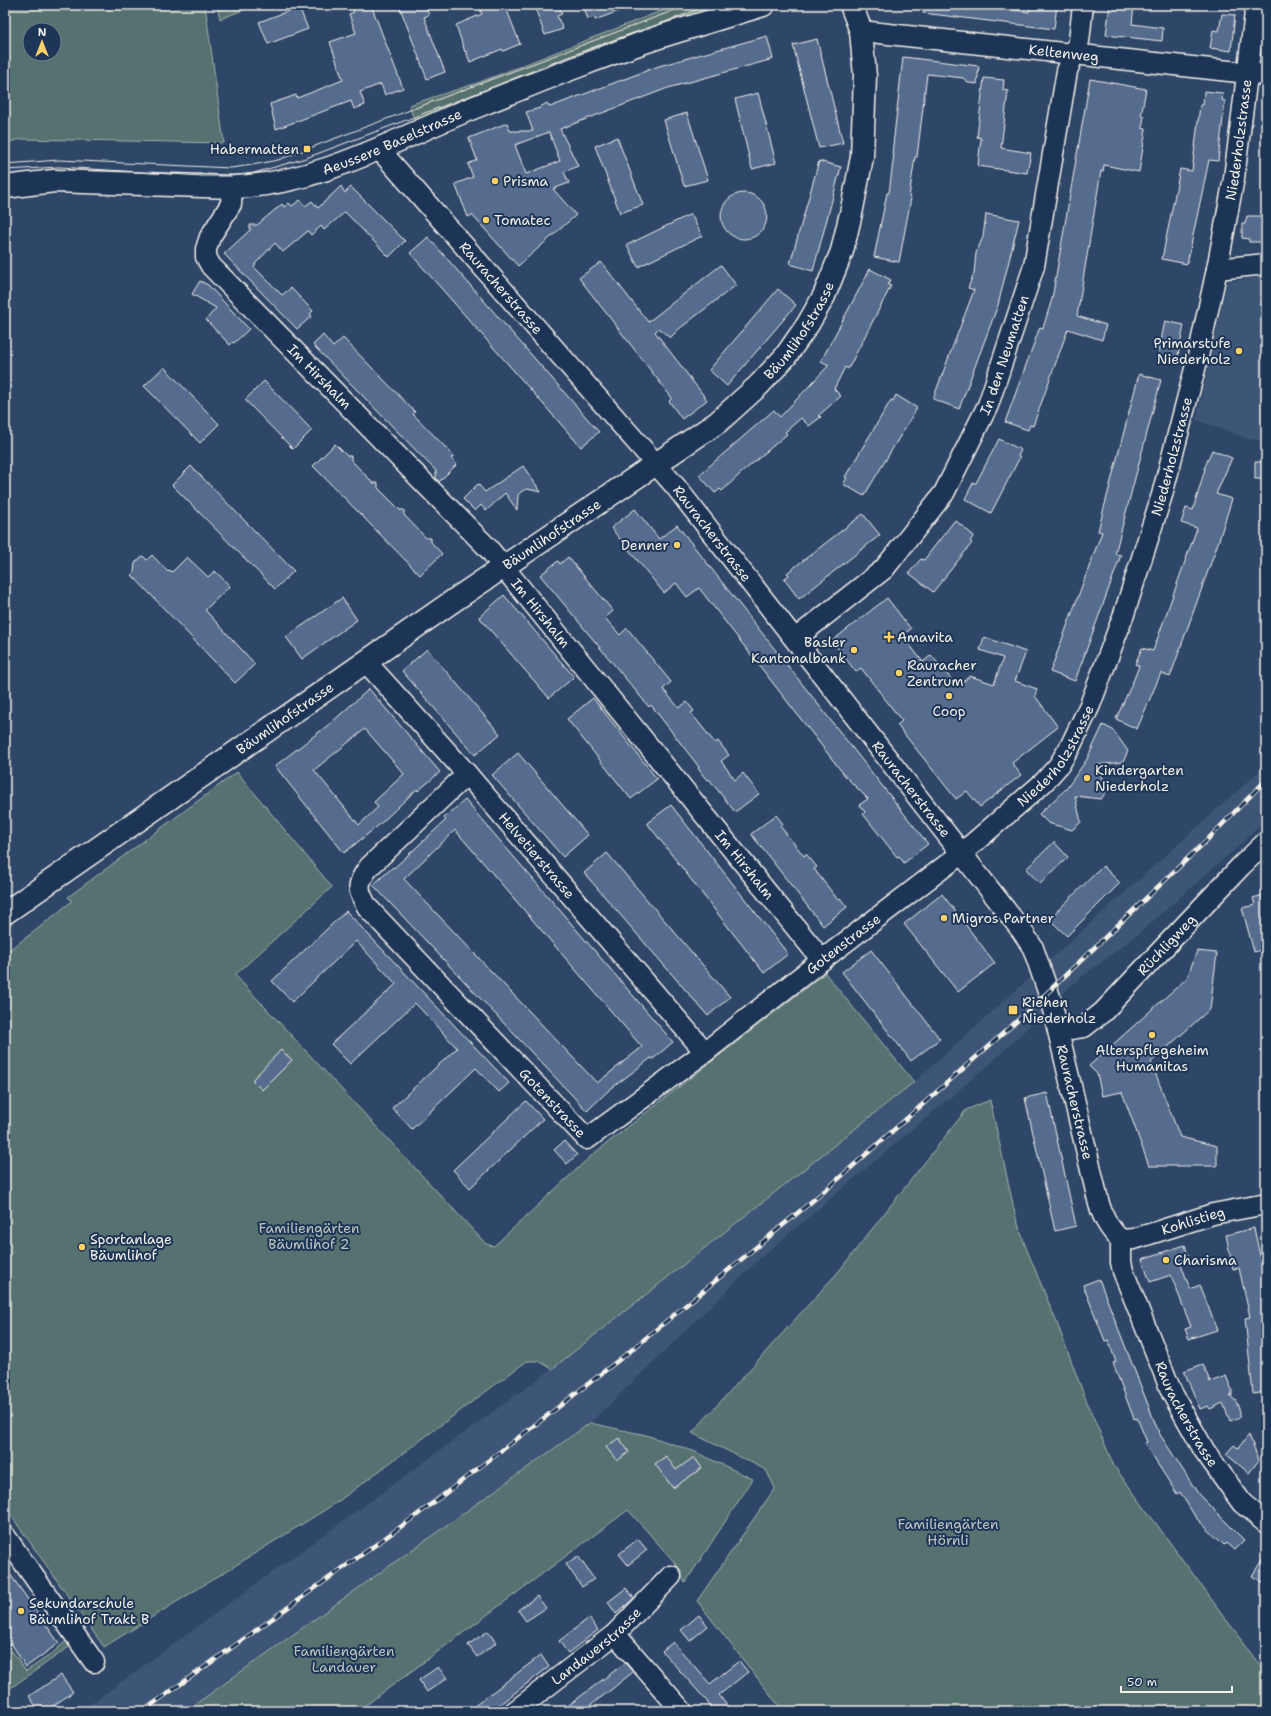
<svg xmlns="http://www.w3.org/2000/svg" width="1271" height="1716" viewBox="0 0 1271 1716" font-family="'Shantell Sans',sans-serif">
  <style>
    .built { fill: #3e5476 }
    .green { fill: #57726f; stroke: #a6b2ac; fill-rule: evenodd }
    .building { fill: #556c8f; stroke: #f4f1e8; fill-rule: evenodd }
    .lines { fill: none; stroke-linecap: round; stroke-linejoin: round }
    .minor-casing { stroke: #f4f1e8; stroke-width: 23 }
    .major-casing { stroke: #f4f1e8; stroke-width: 25 }
    .minor { stroke: #1d3557; stroke-width: 20 }
    .major { stroke: #1d3557; stroke-width: 22 }
    .tram { stroke: #f4f1e8; stroke-width: 1 }
    .rail-casing { stroke: #f4f1e8; stroke-width: 4.5 }
    .rail { stroke: #1d3557; stroke-width: 3; stroke-dasharray: 9; stroke-linecap: butt }
    .poi-dot { fill: #ffd166; stroke: #1d3557; stroke-width: 1.5 }
    .labels { text-anchor: middle; dominant-baseline: central; stroke-width: 4; stroke-linejoin: round; paint-order: stroke }
    .street-label { font-size: 14px; fill: #f4f1e8; stroke: #1d3557 }
    .poi-label { font-size: 14px; fill: #f4f1e8; stroke: #1d3557; text-anchor: start }
    .park-label { font-size: 14px; fill: #bdc5be; stroke: #1d3557 }
  </style>
  <rect width="100%" height="100%" fill="#2e4668"/>
  <filter id="ink" filterUnits="userSpaceOnUse"><feTurbulence type="fractalNoise" baseFrequency=".025" numOctaves="2"/><feDisplacementMap in="SourceGraphic" scale="8" xChannelSelector="R" yChannelSelector="G"/><feConvolveMatrix kernelMatrix="1 2 1 2 8 2 1 2 1" color-interpolation-filters="sRGB"/></filter>
  <g filter="url(#ink)">
    <!-- built -->
    <g class="built">
      <polygon points="1266,276 1266,441 1249,439 1196,420 1227,282"/>
      <polygon points="1266,765 1266,820 1234,850 1136,936 1074,983 990,1064 764,1255 590,1423 186,1711 81,1711 552,1369 914,1082"/>
    </g>
    <!-- green -->
    <g class="green">
      <path d="M5,5H205L224,143L22,139L5,143ZM30,30H54V54H30Z"/>
      <polygon points="217,5 256,5 220,19"/>
      <polygon points="676,5 721,5 546,70 416,125 409,105 480,82"/>
      <polygon points="237,772 332,887 235,975 486,1244 494,1246 592,1155 825,973 914,1082 552,1369 539,1361 527,1361 336,1503 104,1647 5,1507 5,953 35,931 72,901 68,897"/>
      <polygon points="990,1100 1016,1218 1025,1245 1057,1323 1084,1395 1114,1466 1266,1674 1266,1711 783,1711 697,1601 775,1488 766,1470 692,1433 839,1271 966,1110"/>
      <polygon points="590,1423 646,1435 693,1451 753,1479 685,1583 677,1565 628,1510 358,1711 186,1711"/>
      <polygon points="67,1640 69,1643 69,1647 5,1692 5,1650 9,1647 26,1671 49,1656"/>
    </g>
    <!-- building -->
    <g class="building">
      <polygon points="351,5 371,5 403,88 385,95 381,84 360,92 365,105 354,109 351,101 276,129 270,104 296,95 297,98 343,80 330,42 356,33 349,14 354,12"/>
      <polygon points="399,5 425,5 429,15 424,17 445,72 427,79"/>
      <polygon points="478,5 505,5 520,44 503,51 502,49 470,62 466,51 465,52 456,25 482,14"/>
      <polygon points="534,5 558,5 562,14 557,16 563,29 545,35"/>
      <polygon points="583,5 631,5 632,6 595,20 594,17 588,19"/>
      <polygon points="923,5 977,5 1029,12 1030,5 1057,5 1054,29 923,13"/>
      <polygon points="1110,5 1134,5 1132,24 1163,28 1162,41 1106,35"/>
      <polygon points="299,7 308,29 268,44 259,22"/>
      <polygon points="1222,14 1235,15 1231,51 1210,48 1213,30 1219,31"/>
      <path d="M767,36L773,59L668,88L560,129L578,166L564,172L569,183L553,189L576,215L518,266L472,215L468,217L455,184L473,177L468,164L477,160L469,138L507,123L510,131H533L526,112L540,108V107L547,103L550,107L659,66ZM549,132L560,161L526,174L515,145Z"/>
      <polygon points="817,39 843,143 819,148 793,45"/>
      <polygon points="903,57 979,66 977,84 969,83 963,78 927,74 917,157 915,157 909,197 911,198 899,262 874,257 887,193 889,193 894,154 892,154"/>
      <polygon points="984,78 1004,80 1003,90 1008,91 1001,148 1031,153 1027,173 978,166 981,138 977,137"/>
      <polygon points="1090,79 1146,89 1141,116 1144,116 1142,128 1146,129 1139,172 1104,165 1103,172 1101,171 1077,316 1106,325 1102,340 1068,329 1033,426 1030,425 1028,430 1005,422 1040,327 1043,328 1052,299"/>
      <polygon points="1204,91 1223,93 1222,100 1225,101 1218,161 1209,160 1187,264 1162,259 1180,169 1192,171 1200,105 1203,105"/>
      <polygon points="758,93 776,163 752,169 735,99"/>
      <polygon points="687,113 708,180 684,186 664,120"/>
      <polygon points="617,137 643,205 620,213 595,146"/>
      <polygon points="819,161 841,167 813,271 790,264"/>
      <polygon points="341,186 345,193 351,187 405,241 389,257 345,212 324,230 321,226 311,235 308,231 283,252 275,243 255,264 256,265 254,267 282,295 291,288 313,311 310,314 312,316 297,329 224,254 250,230 250,225 257,225 282,204 284,207 289,203 292,206 300,200 305,206 312,201 318,208"/>
      <circle cx="744" cy="216" r="23"/>
      <polygon points="691,214 702,236 638,267 627,245"/>
      <polygon points="986,214 1019,220 998,305 959,409 933,399 974,290 968,288 974,273 976,253 983,237"/>
      <polygon points="1247,216 1266,216 1266,242 1249,242 1249,239 1242,238 1242,224 1245,224"/>
      <polygon points="428,237 599,432 581,447 410,253"/>
      <polygon points="601,262 648,322 721,265 736,285 679,329 670,338 659,328 655,332 707,400 682,419 669,401 672,398 579,278"/>
      <polygon points="870,269 891,280 888,285 891,286 848,369 845,367 834,389 841,396 818,416 821,417 809,426 801,418 785,432 787,434 739,475 722,491 720,489 715,493 699,475 774,410 780,417 829,365 821,361"/>
      <polygon points="200,281 208,285 249,329 234,343 233,342 230,345 206,320 216,308 192,294"/>
      <polygon points="778,289 796,305 727,386 709,370"/>
      <polygon points="1165,321 1184,325 1177,360 1158,356"/>
      <polygon points="323,335 333,347 343,338 415,412 413,414 454,456 451,458 457,464 439,482 436,478 436,471 313,345"/>
      <polygon points="164,367 219,424 200,443 144,386"/>
      <polygon points="1139,374 1161,380 1115,554 1121,555 1075,681 1050,672 1102,532 1098,531"/>
      <polygon points="264,381 312,430 293,449 245,400"/>
      <polygon points="896,395 917,408 864,496 843,484 847,478 845,477 891,400 893,401"/>
      <polygon points="999,439 1021,450 1018,456 1020,457 991,513 965,499 973,483 976,483"/>
      <polygon points="335,444 347,456 351,456 351,460 373,483 378,483 378,488 400,510 404,510 404,515 426,538 431,538 431,542 442,554 420,575 313,466"/>
      <polygon points="1212,450 1232,458 1216,494 1232,499 1218,543 1170,677 1161,673 1137,729 1116,719 1134,679 1139,666 1135,664 1142,648 1153,651 1197,528 1181,523 1186,508 1193,510 1205,469 1204,469"/>
      <rect x="1255" y="462" width="11" height="17"/>
      <polygon points="191,466 294,571 275,589 172,485"/>
      <polygon points="523,466 541,492 527,489 522,491 518,495 517,510 505,493 486,511 481,505 475,511 463,499 478,484 485,492"/>
      <polygon points="635,509 659,539 677,525 928,844 904,863 899,856 897,857 863,814 865,812 859,805 868,799 846,777 699,588 687,597 676,583 664,593 611,528"/>
      <polygon points="863,514 880,535 799,599 784,579 789,575 787,573"/>
      <polygon points="955,520 974,536 970,541 972,543 933,592 909,573 921,559 924,560"/>
      <polygon points="152,555 168,572 170,570 172,572 187,557 208,577 215,571 230,586 206,609 206,611 255,664 235,683 132,575 134,572 135,563 143,556 147,560"/>
      <polygon points="568,557 613,611 605,618 620,635 627,628 671,682 663,689 679,708 687,702 694,711 691,713 715,743 718,741 729,755 721,761 735,780 743,773 759,794 735,812 709,779 707,780 702,774 698,768 699,767 651,705 649,707 540,575 558,561 560,564"/>
      <polygon points="504,595 574,677 549,698 479,617"/>
      <polygon points="342,598 357,620 302,659 286,637"/>
      <polygon points="887,598 911,629 902,635 923,662 931,655 957,686 970,676 994,684 1003,658 980,650 984,637 1026,652 1015,681 1037,689 1035,696 1058,727 1012,763 1021,775 980,807 967,791 956,799 897,725 902,721 861,668 856,672 832,641"/>
      <polygon points="427,649 500,734 475,755 402,671"/>
      <path d="M369,689L440,772L418,791L417,789L379,825L344,853L275,766L332,722ZM365,729L404,774L374,802L378,807L359,825L314,770Z"/>
      <polygon points="593,698 657,779 631,799 567,719"/>
      <polygon points="1103,725 1113,730 1128,751 1123,762 1097,765 1108,789 1101,799 1075,796 1081,822 1072,830 1048,823 1039,814 1067,788 1087,759"/>
      <polygon points="518,753 588,835 563,857 492,775"/>
      <path d="M465,800L673,1042L653,1059L651,1058L608,1091L587,1111L373,885L393,867L394,868L446,820L444,818ZM455,830L642,1047L597,1083L404,879Z"/>
      <polygon points="671,805 788,954 764,973 647,823"/>
      <polygon points="776,815 783,824 780,826 804,856 806,854 817,867 814,869 838,900 840,898 847,907 823,926 751,834"/>
      <polygon points="1054,842 1068,857 1040,884 1026,869"/>
      <polygon points="607,853 730,997 708,1016 584,873"/>
      <polygon points="1103,866 1120,883 1067,936 1049,919"/>
      <polygon points="942,894 995,963 958,992 904,924"/>
      <polygon points="1266,894 1266,949 1254,952 1242,908 1255,905 1253,898"/>
      <polygon points="346,911 509,1083 499,1092 476,1068 412,1129 392,1108 457,1048 415,1003 350,1064 331,1044 396,984 356,941 292,1002 272,981"/>
      <polygon points="871,950 940,1039 911,1061 842,972"/>
      <polygon points="1197,951 1217,953 1210,1009 1151,1062 1180,1137 1217,1146 1217,1166 1149,1166 1122,1092 1102,1096 1097,1074 1089,1066 1187,978"/>
      <polygon points="281,1050 292,1060 262,1090 252,1080"/>
      <polygon points="1047,1093 1076,1226 1055,1231 1025,1098"/>
      <polygon points="526,1101 543,1119 470,1188 453,1170"/>
      <polygon points="564,1141 577,1155 567,1164 554,1150"/>
      <polygon points="1254,1228 1266,1283 1266,1392 1253,1394 1245,1318 1250,1317 1239,1268 1233,1269 1226,1235"/>
      <polygon points="1185,1245 1189,1258 1180,1261 1190,1289 1200,1285 1217,1330 1189,1339 1185,1329 1191,1327 1171,1275 1150,1282 1142,1259"/>
      <polygon points="1099,1279 1159,1433 1199,1495 1244,1540 1234,1550 1226,1543 1224,1545 1196,1518 1180,1492 1177,1494 1144,1443 1147,1442 1137,1418 1134,1419 1113,1363 1116,1362 1108,1340 1105,1341 1083,1285"/>
      <polygon points="1203,1364 1210,1382 1226,1376 1232,1390 1232,1396 1230,1396 1236,1401 1240,1412 1240,1417 1230,1421 1223,1403 1210,1409 1208,1406 1200,1409 1184,1371"/>
      <polygon points="1249,1435 1259,1460 1249,1473 1226,1454 1234,1445 1238,1448"/>
      <polygon points="619,1438 629,1452 617,1461 606,1447"/>
      <polygon points="666,1456 676,1470 694,1457 702,1468 673,1488 655,1464"/>
      <polygon points="638,1539 647,1550 628,1565 619,1554"/>
      <polygon points="1266,1553 1266,1584 1252,1576"/>
      <polygon points="578,1556 594,1579 582,1587 566,1564"/>
      <polygon points="5,1567 59,1643 26,1667 11,1643 5,1647"/>
      <polygon points="626,1588 634,1598 616,1614 608,1602"/>
      <polygon points="537,1596 546,1608 526,1621 518,1610"/>
      <polygon points="699,1615 708,1626 690,1641 681,1630"/>
      <polygon points="589,1618 598,1630 568,1653 559,1641"/>
      <polygon points="488,1631 496,1643 477,1657 468,1645"/>
      <polygon points="673,1642 710,1684 739,1661 748,1672 719,1695 731,1711 713,1711 706,1700 662,1651"/>
      <polygon points="541,1655 549,1667 525,1685 491,1711 468,1711"/>
      <polygon points="625,1663 633,1672 607,1693 582,1711 561,1711"/>
      <polygon points="438,1667 447,1678 427,1692 419,1680"/>
      <polygon points="61,1675 73,1692 46,1711 39,1711 29,1696"/>
    </g>
    <g class="lines">
      <defs>
        <g id="minor">
          <path id="s1" d="M861,31L1266,75"/>
          <path id="s2" d="M379,149L676,487L1022,931L1033,948L1050,997L1099,1204C1104,1219 1109,1229 1121,1240"/>
          <path id="s3" d="M232,187L231,204L210,237L206,249V257L211,266L488,548L822,960"/>
          <polyline points="1217,269 1266,264"/>
          <path id="s4" d="M795,639L884,569L944,493L988,405L1034,266L1067,71L1079,41L1083,5"/>
          <path id="s5" d="M366,662L467,774L705,1052"/>
          <path id="s6" d="M467,774L369,867C356,884 357,890 368,908L587,1139L705,1052L822,960L962,853L1044,782L1059,765L1070,747L1090,705L1124,614L1162,495L1197,361L1217,269L1234,178L1256,5"/>
          <path id="s7" d="M1059,1031L1084,1027L1103,1012L1241,866L1266,842"/>
          <path id="s8" d="M1121,1240V1262L1123,1271L1172,1393L1204,1450L1242,1503L1266,1523"/>
          <path id="s9" d="M1121,1240L1134,1239L1213,1214L1266,1204"/>
          <polyline points="5,1536 94,1662"/>
          <polyline points="615,1634 682,1711"/>
          <path id="s10" d="M515,1711L615,1634L671,1576"/>
        </g>
        <g id="major">
          <path id="s11" d="M5,187L54,181L232,187C318,185 396,139 475,107C537,82 601,56 665,35C697,25 730,15 763,5"/>
          <path id="s12" d="M5,913L453,601L718,422L759,385L785,357L808,324L824,296L842,251L852,209L862,157L865,76L861,31L851,5"/>
        </g>
      </defs>
      <!-- minor casing -->
      <use href="#minor" class="minor-casing"/>
      <!-- major casing -->
      <use href="#major" class="major-casing"/>
      <!-- minor -->
      <use href="#minor" class="minor"/>
      <!-- major -->
      <use href="#major" class="major"/>
      <!-- tram -->
      <g class="tram">
        <polyline points="5,164 59,160 231,168 252,165 278,160 688,5"/>
        <polyline points="5,170 59,167 202,176 231,176 254,173 306,158 710,5"/>
      </g>
      <defs>
        <polyline id="rail" points="143,1711 413,1518 552,1412 629,1352 828,1188 1026,1013 1207,840 1266,780"/>
      </defs>
      <!-- rail casing -->
      <use href="#rail" class="rail-casing"/>
      <!-- rail -->
      <use href="#rail" class="rail"/>
    </g>
  </g>
  <!-- markers -->
  <g class="poi-dot">
    <rect x="303" y="145" width="8" height="8" rx="2"/>
    <circle cx="495" cy="181" r="4"/>
    <circle cx="486" cy="220" r="4"/>
    <circle cx="1239" cy="351" r="4"/>
    <circle cx="677" cy="545" r="4"/>
    <path d="M887 631h4v4h4v4h-4v4h-4v-4h-4v-4h4z"/>
    <circle cx="854" cy="650" r="4"/>
    <circle cx="899" cy="673" r="4"/>
    <circle cx="949" cy="696" r="4"/>
    <circle cx="1087" cy="778" r="4"/>
    <circle cx="944" cy="918" r="4"/>
    <rect x="1008" y="1005" width="10" height="10" rx="2"/>
    <circle cx="1152" cy="1035" r="4"/>
    <circle cx="82" cy="1247" r="4"/>
    <circle cx="1166" cy="1260" r="4"/>
    <circle cx="21" cy="1611" r="4"/>
  </g>
  <g class="labels">
    <!-- street labels -->
    <g class="street-label">
      <text stroke="none"><textPath href="#s1" startOffset="204">Keltenweg</textPath></text>
      <text stroke="none"><textPath href="#s6" startOffset="1755">Niederholzstrasse</textPath></text>
      <text stroke="none"><textPath href="#s11" startOffset="395">Aeussere Baselstrasse</textPath></text>
      <text stroke="none"><textPath href="#s2" startOffset="185">Rauracherstrasse</textPath></text>
      <text stroke="none"><textPath href="#s12" startOffset="989">Bäumlihofstrasse</textPath></text>
      <text stroke="none"><textPath href="#s4" startOffset="361">In den Neumatten</textPath></text>
      <text stroke="none"><textPath href="#s3" startOffset="242">Im Hirshalm</textPath></text>
      <text stroke="none"><textPath href="#s6" startOffset="1431">Niederholzstrasse</textPath></text>
      <text stroke="none"><textPath href="#s2" startOffset="509">Rauracherstrasse</textPath></text>
      <text stroke="none"><textPath href="#s12" startOffset="665">Bäumlihofstrasse</textPath></text>
      <text stroke="none"><textPath href="#s3" startOffset="566">Im Hirshalm</textPath></text>
      <text stroke="none"><textPath href="#s12" startOffset="341">Bäumlihofstrasse</textPath></text>
      <text stroke="none"><textPath href="#s6" startOffset="1107">Niederholzstrasse</textPath></text>
      <text stroke="none"><textPath href="#s2" startOffset="833">Rauracherstrasse</textPath></text>
      <text stroke="none"><textPath href="#s5" startOffset="258">Helvetierstrasse</textPath></text>
      <text stroke="none"><textPath href="#s3" startOffset="890">Im Hirshalm</textPath></text>
      <text stroke="none"><textPath href="#s6" startOffset="821">Gotenstrasse</textPath></text>
      <text stroke="none"><textPath href="#s7" startOffset="142">Rüchligweg</textPath></text>
      <text stroke="none"><textPath href="#s6" startOffset="449">Gotenstrasse</textPath></text>
      <text stroke="none"><textPath href="#s2" startOffset="1193">Rauracherstrasse</textPath></text>
      <text stroke="none"><textPath href="#s9" startOffset="75">Kohlistieg</textPath></text>
      <text stroke="none"><textPath href="#s8" startOffset="188">Rauracherstrasse</textPath></text>
      <text stroke="none"><textPath href="#s10" startOffset="104">Landauerstrasse</textPath></text>
    </g>
    <!-- poi labels -->
    <g class="poi-label">
      <text x="299" y="149" text-anchor="end">Habermatten</text>
      <text x="503" y="181">Prisma</text>
      <text x="494" y="220">Tomatec</text>
      <text x="1231" y="343" text-anchor="end">Primarstufe<tspan x="1231" dy="16">Niederholz</tspan></text>
      <text x="669" y="545" text-anchor="end">Denner</text>
      <text x="897" y="637">Amavita</text>
      <text x="846" y="642" text-anchor="end">Basler<tspan x="846" dy="16">Kantonalbank</tspan></text>
      <text x="907" y="665">Rauracher<tspan x="907" dy="16">Zentrum</tspan></text>
      <text x="949" y="711" text-anchor="middle">Coop</text>
      <text x="1095" y="770">Kindergarten<tspan x="1095" dy="16">Niederholz</tspan></text>
      <text x="952" y="918">Migros Partner</text>
      <text x="1022" y="1002">Riehen<tspan x="1022" dy="16">Niederholz</tspan></text>
      <text x="1152" y="1050" text-anchor="middle">Alterspflegeheim<tspan x="1152" dy="16">Humanitas</tspan></text>
      <text x="90" y="1239">Sportanlage<tspan x="90" dy="16">Bäumlihof</tspan></text>
      <text x="1174" y="1260">Charisma</text>
      <text x="29" y="1603">Sekundarschule<tspan x="29" dy="16">Bäumlihof Trakt B</tspan></text>
    </g>
    <!-- park labels -->
    <g class="park-label">
      <text x="309" y="1228">Familiengärten<tspan x="309" dy="16">Bäumlihof 2</tspan></text>
      <text x="948" y="1524">Familiengärten<tspan x="948" dy="16">Hörnli</tspan></text>
      <text x="344" y="1651">Familiengärten<tspan x="344" dy="16">Landauer</tspan></text>
    </g>
  </g>
  <!-- margin -->
  <rect width="1271" height="1716" fill="none" stroke="#1d3557" stroke-width="20"/>
  <rect x="10" y="10" width="1251" height="1696" fill="none" stroke="#f4f1e8" stroke-width="1.5" filter="url(#ink)"/>
  <!-- north arrow -->
  <g transform="translate(42 42)"><circle r="19" fill="#1d3557" stroke="#738091"/>
  <path d="M0-3L7 15L0 10L-7 15Z" fill="#ffd166"/>
  <text y="-6" font-size="11" font-weight="bold" text-anchor="middle" fill="#f4f1e8">N</text>
  </g>
  <!-- scale -->
  <path d="M1121 1686v6h111v-6" fill="none" stroke="#f4f1e8" stroke-width="2"/>
  <text x="1127" y="1686" font-size="12" fill="#f4f1e8" stroke="#1d3557" stroke-width="3" paint-order="stroke">50 m</text>
</svg>
